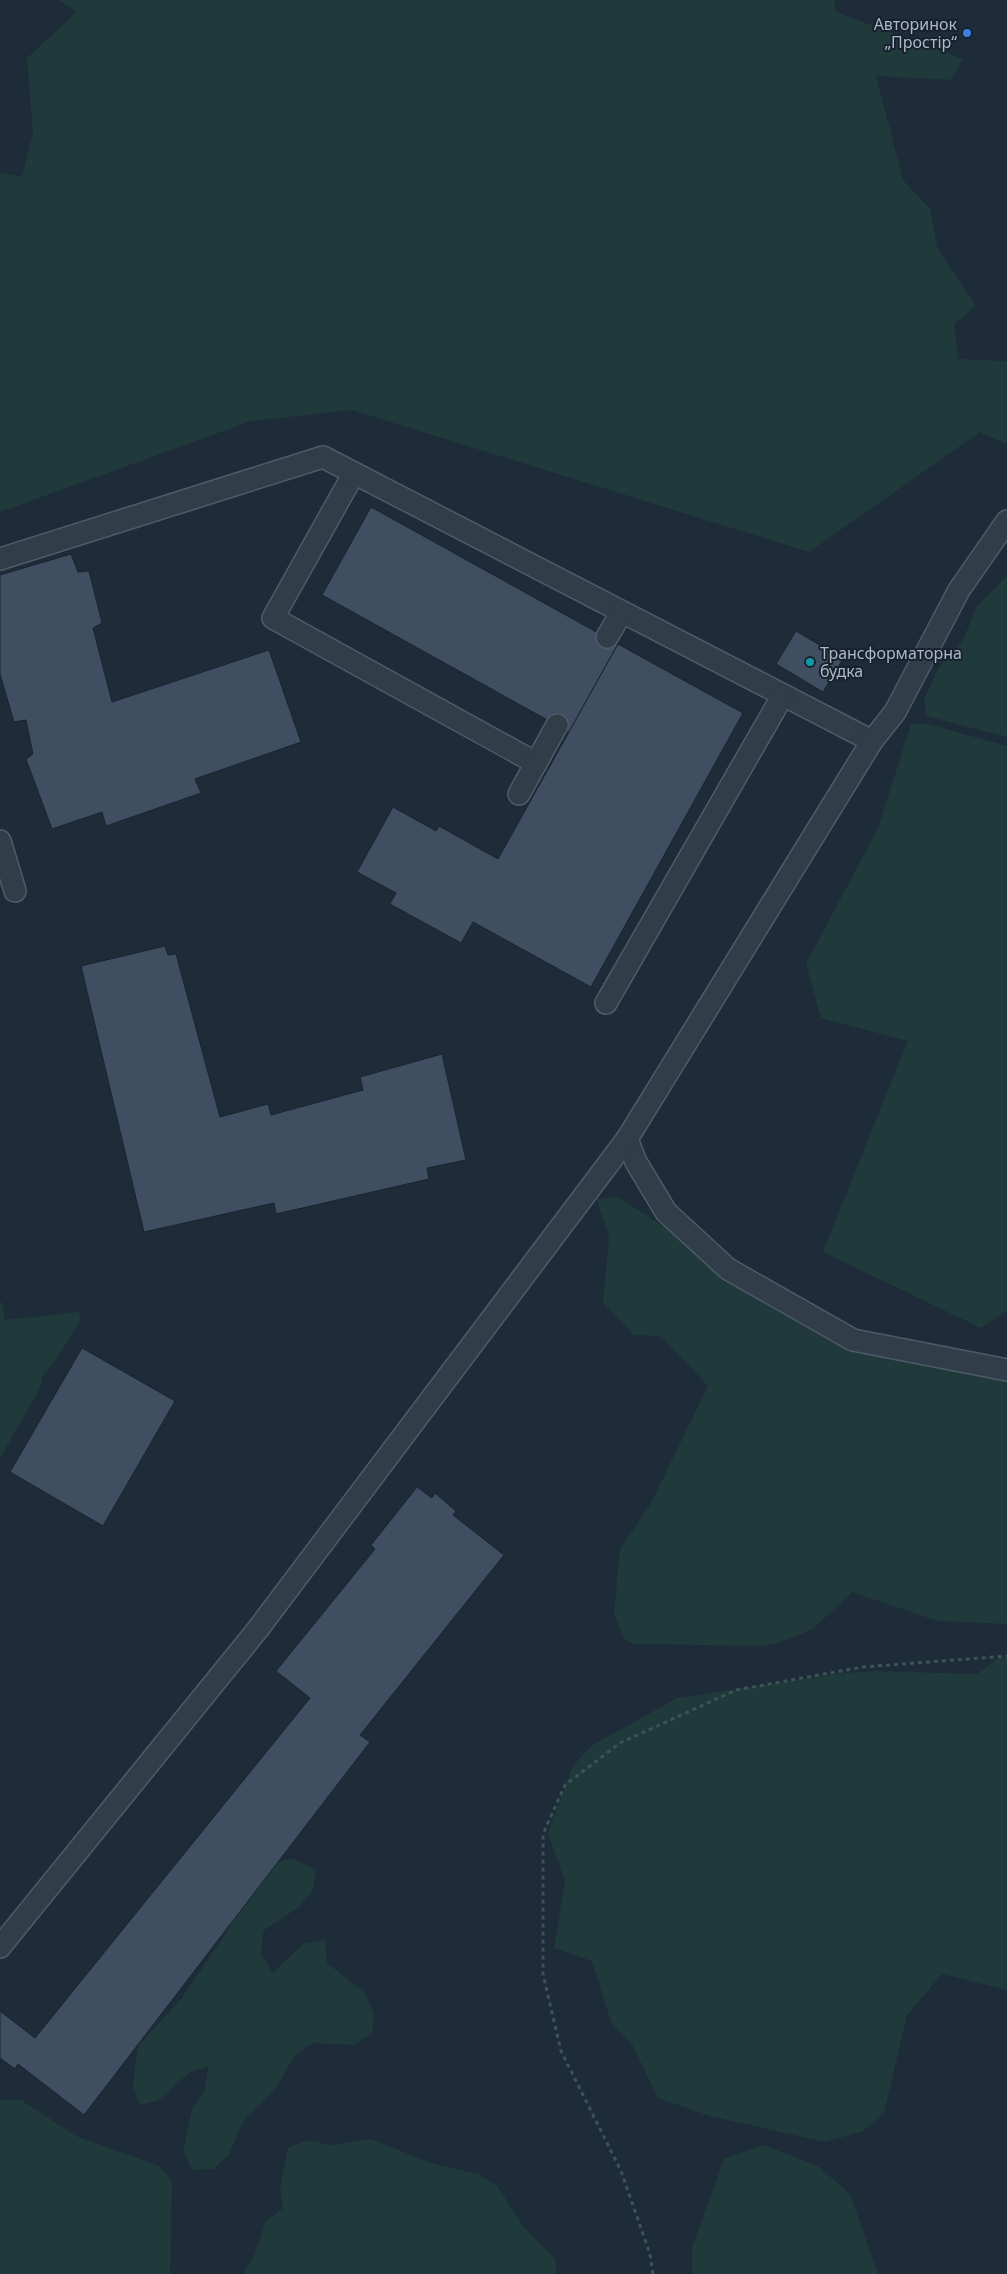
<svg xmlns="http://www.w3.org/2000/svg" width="1007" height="2274" viewBox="0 0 1007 2274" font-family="'Noto Sans',sans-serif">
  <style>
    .green { fill: #20393b }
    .building { fill: #3f4e60; stroke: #192431 }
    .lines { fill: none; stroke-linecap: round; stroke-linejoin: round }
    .service-casing { stroke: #4f5b68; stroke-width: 24 }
    .path { stroke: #3b5555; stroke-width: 3; stroke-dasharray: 4 4; stroke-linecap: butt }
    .service { stroke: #323d4a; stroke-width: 21 }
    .shop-dot { fill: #3f7fe0; stroke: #18222f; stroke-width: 2 }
    .culture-dot { fill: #0f9aa8; stroke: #18222f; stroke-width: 2 }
    .labels { text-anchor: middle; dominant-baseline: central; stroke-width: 4; stroke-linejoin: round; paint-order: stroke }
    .poi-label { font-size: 16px; fill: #acb8c7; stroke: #18222f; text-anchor: end }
  </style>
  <rect width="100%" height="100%" fill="#1e2c3a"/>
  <!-- green -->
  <g class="green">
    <polygon points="59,0 834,0 836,12 963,59 950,80 876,76 903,180 930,209 937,247 976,306 954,324 958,359 1007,361 1007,444 980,432 809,552 352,410 251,421 0,512 0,173 22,177 33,133 27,58 77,12"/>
    <polygon points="1007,576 1007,737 927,716 924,699 938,669 963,640 977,606"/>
    <polygon points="924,723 1007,746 1007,1310 981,1328 823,1252 908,1041 821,1018 806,964 878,828 911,724"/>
    <polygon points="618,1197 820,1326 853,1340 966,1374 1007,1371 1007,1624 938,1621 852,1592 813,1629 775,1644 761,1646 635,1644 624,1639 614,1614 620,1549 651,1503 708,1386 661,1336 634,1335 603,1302 609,1238 597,1199"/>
    <polygon points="0,1302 2,1303 5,1320 79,1312 80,1320 58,1356 43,1375 40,1388 0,1458"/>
    <polygon points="1000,1657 1007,1658 1007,1990 942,1974 907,2015 884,2113 863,2131 825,2142 710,2116 658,2098 632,2044 612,2025 592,1961 554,1948 565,1881 548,1833 573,1766 591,1746 677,1698 845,1673 874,1671 977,1674"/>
    <polygon points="292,1858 316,1870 313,1890 299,1907 263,1931 261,1954 273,1973 303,1944 325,1940 327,1963 363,1991 374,2013 372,2033 354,2045 313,2043 295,2055 275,2090 245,2118 228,2156 213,2169 192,2170 183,2151 192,2109 204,2092 209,2066 190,2072 159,2100 139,2105 133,2086 138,2046 181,1999 227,1932 254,1870"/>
    <polygon points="0,2100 21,2100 76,2136 159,2166 172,2182 170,2274 0,2274"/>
    <polygon points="371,2139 434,2164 479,2174 498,2187 523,2226 555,2259 557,2274 243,2274 255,2254 266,2221 283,2208 280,2188 288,2148 308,2140 330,2145"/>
    <polygon points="763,2145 818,2166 850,2194 878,2274 692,2274 692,2248 724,2159"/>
  </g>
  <!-- building -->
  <g class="building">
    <polygon points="371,507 618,644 569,732 322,595"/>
    <polygon points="71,554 78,572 89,571 102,623 93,628 112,702 269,650 301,742 195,779 201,793 106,826 102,812 52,829 26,759 33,754 26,720 14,722 0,674 0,575"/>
    <polygon points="796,631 843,659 823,692 776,664"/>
    <polygon points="618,644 743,713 591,987 473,922 461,943 390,904 396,893 357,872 393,807 436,831 439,826 498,859"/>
    <polygon points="165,946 168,955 176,954 220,1117 268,1104 271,1115 363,1090 360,1077 442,1054 466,1160 427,1168 429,1179 276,1214 274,1203 144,1232 81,966"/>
    <polygon points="82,1348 175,1401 103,1526 10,1472"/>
    <polygon points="417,1487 432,1498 435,1493 456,1511 453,1515 504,1555 360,1735 370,1742 84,2115 18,2064 15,2069 0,2058 0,2011 35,2038 310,1698 276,1671 375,1549 371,1545"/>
  </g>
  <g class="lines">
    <defs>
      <g id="service">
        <polyline points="354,473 273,618 536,763"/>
        <polyline points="0,559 323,457 872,741"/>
        <polyline points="607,637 622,612"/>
        <polyline points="519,794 557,725"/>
        <polyline points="0,841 15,891"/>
        <polyline points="606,1003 783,695"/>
        <polyline points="627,1139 636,1162 666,1212 728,1269 853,1340 1007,1370"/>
        <polyline points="0,1947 258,1629 627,1139 872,741 895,712 959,590 1007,521"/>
      </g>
    </defs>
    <!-- service casing -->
    <use href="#service" class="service-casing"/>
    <!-- path -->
    <polyline class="path" points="653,2274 650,2254 621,2171 561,2051 543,1974 543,1834 565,1785 620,1743 736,1690 863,1667 1007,1656"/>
    <!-- service -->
    <use href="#service" class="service"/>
  </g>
  <!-- markers -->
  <circle class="shop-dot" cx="967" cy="33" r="5"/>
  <circle class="culture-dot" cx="810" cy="662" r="5"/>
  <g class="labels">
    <!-- poi labels -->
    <g class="poi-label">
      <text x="957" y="24">Авторинок<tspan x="957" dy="18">„Простір“</tspan></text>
      <text x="820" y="653" text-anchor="start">Трансформаторна<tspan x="820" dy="18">будка</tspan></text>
    </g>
  </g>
</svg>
